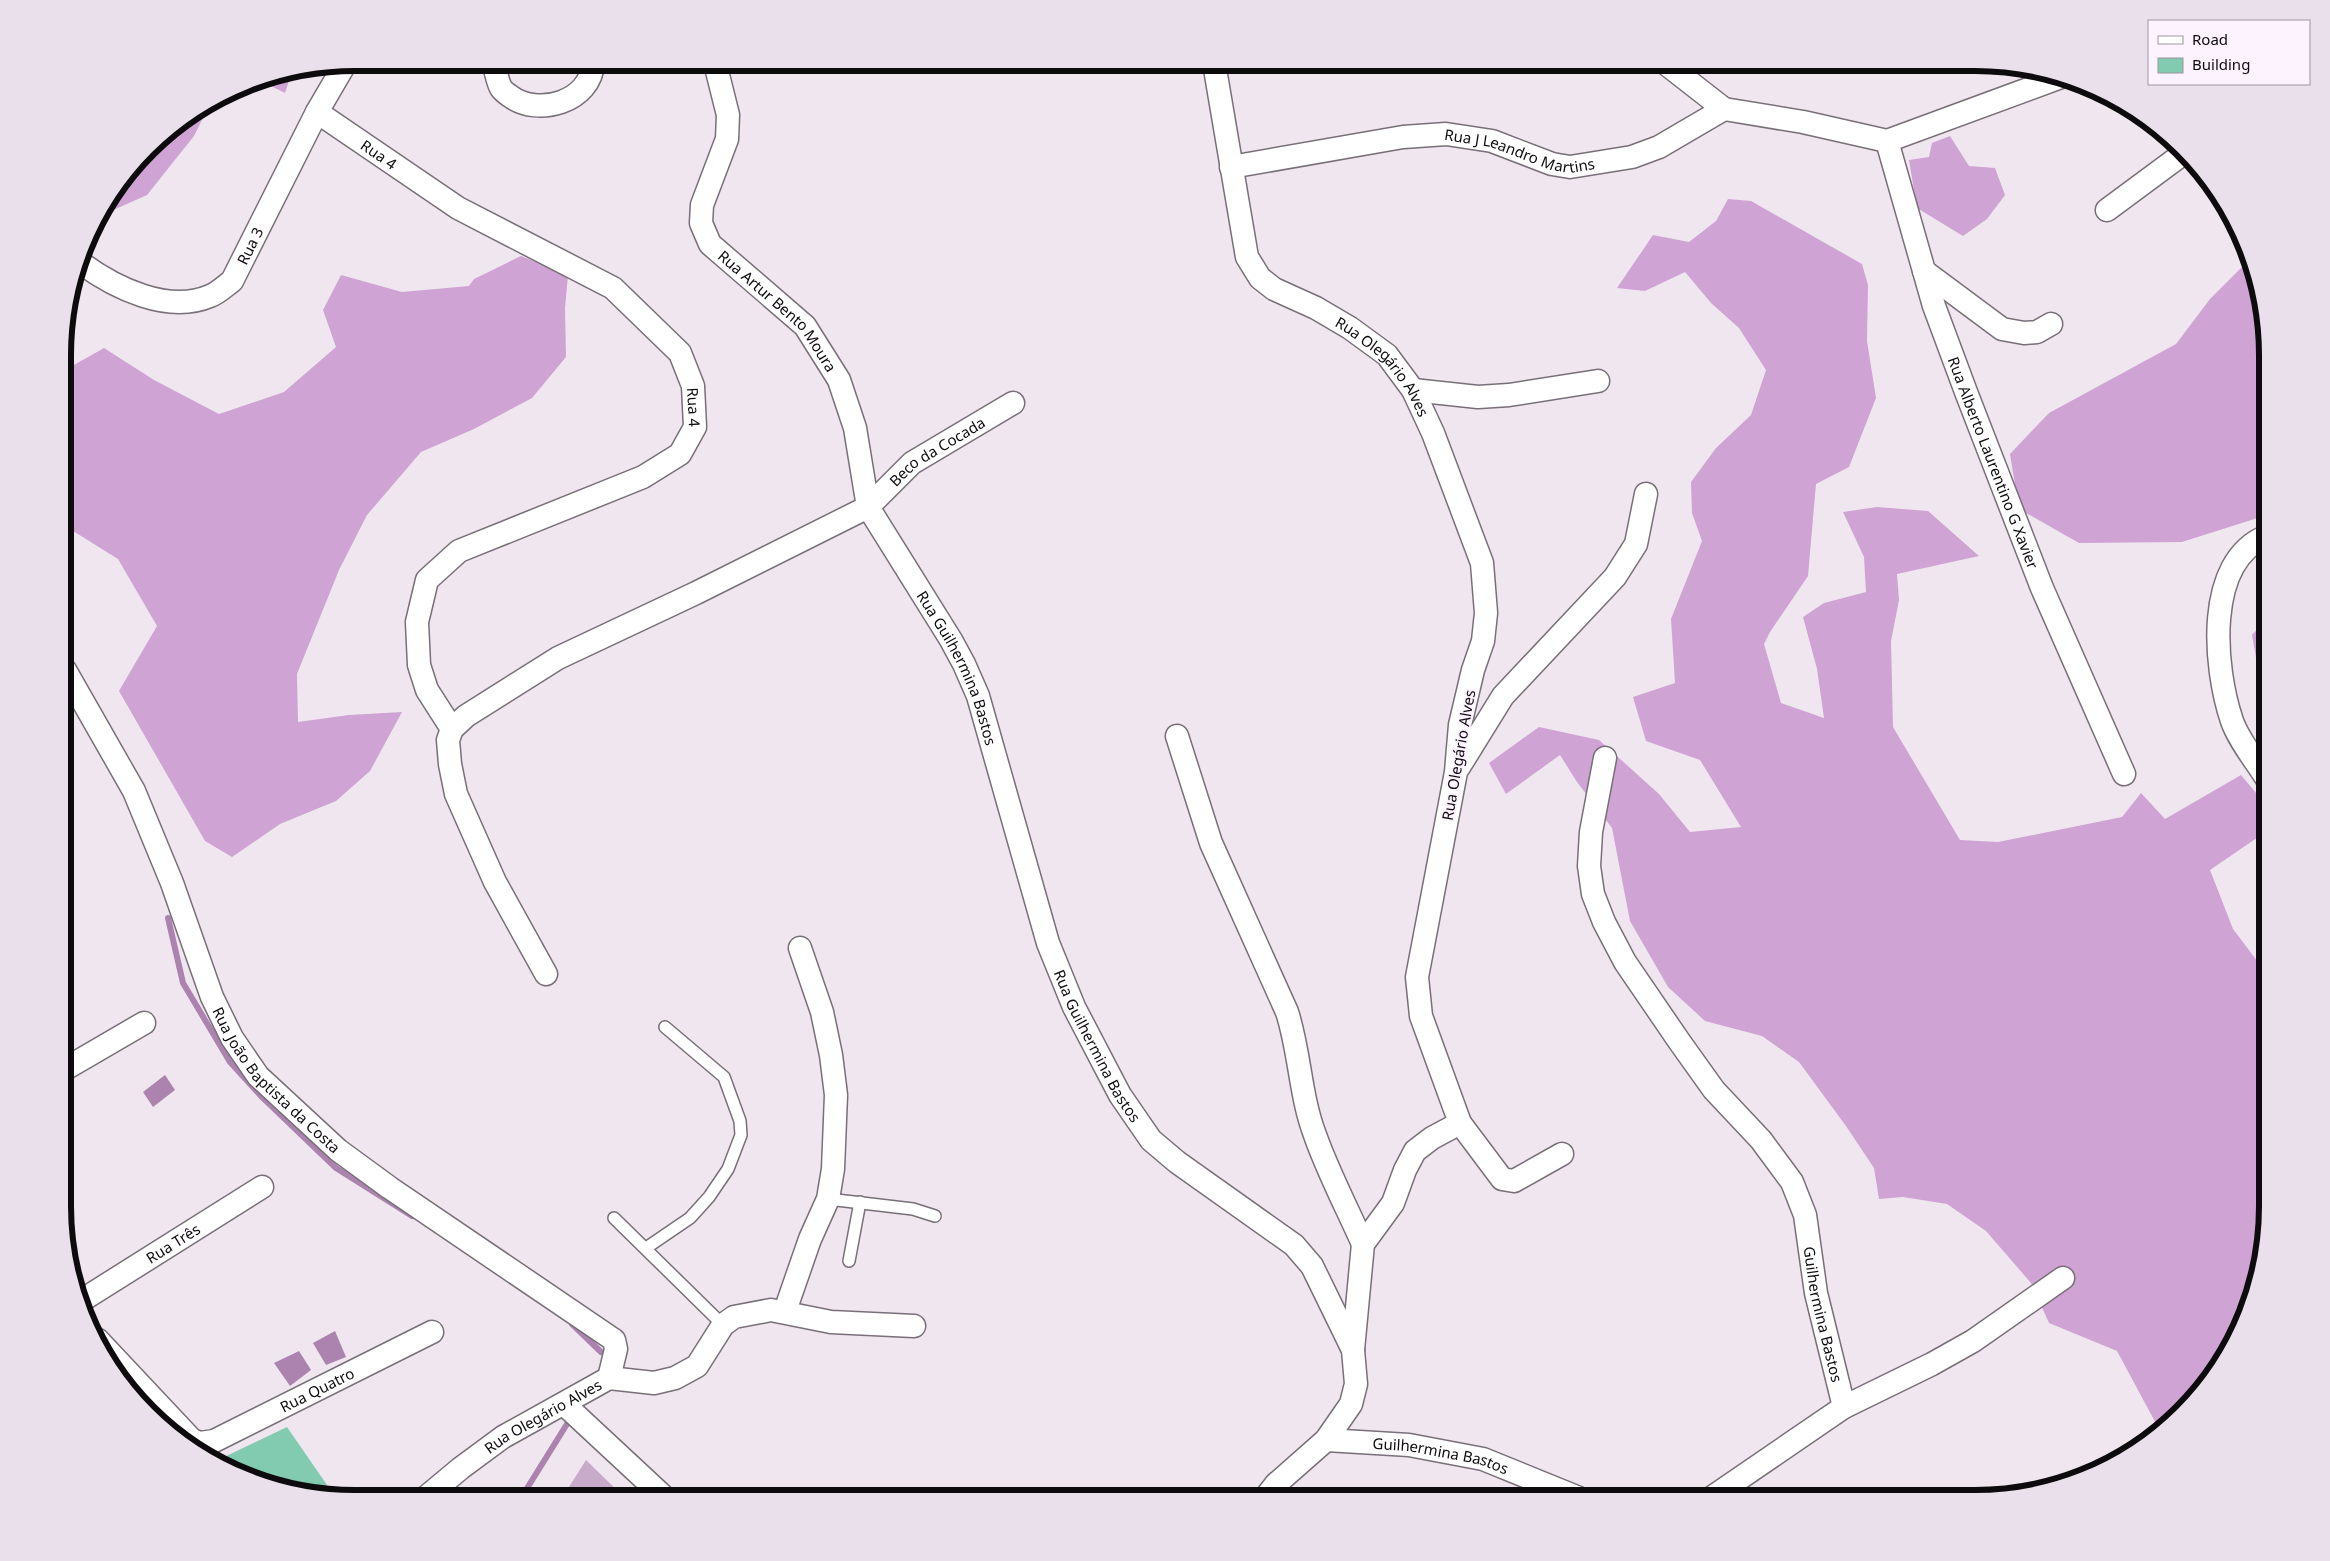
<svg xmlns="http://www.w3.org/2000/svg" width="2330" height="1561" viewBox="0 0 2330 1561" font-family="'Noto Sans',sans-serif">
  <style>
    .green { fill: #c8abca }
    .forest { fill: #cfa3d3 }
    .water { fill: #ac82af }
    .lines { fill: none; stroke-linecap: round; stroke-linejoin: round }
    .stream { stroke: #ac82af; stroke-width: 6 }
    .building { fill: #82cab0 }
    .lane-casing { stroke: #786f78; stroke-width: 14 }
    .street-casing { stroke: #786f78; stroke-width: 25 }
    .lane { stroke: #fff; stroke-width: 11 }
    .street { stroke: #fff; stroke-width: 22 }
    .labels { text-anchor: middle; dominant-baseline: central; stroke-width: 4; stroke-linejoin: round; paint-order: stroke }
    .street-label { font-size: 15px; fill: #0e0b0e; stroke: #fdf3fe }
    .rim { fill: none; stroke: #0e0b0e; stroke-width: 6 }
  </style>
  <rect width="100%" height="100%" fill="#f0e6f0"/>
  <!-- green -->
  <polygon class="green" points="586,1460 625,1498 562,1498"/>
  <!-- forest -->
  <g class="forest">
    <polygon points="291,75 285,93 261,81"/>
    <polygon points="209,106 194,136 147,195 100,216 162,135"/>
    <polygon points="1950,136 1969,166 1995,168 2005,195 1987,219 1963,236 1917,208 1909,160 1929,157 1932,143"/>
    <polygon points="1728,199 1751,201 1862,264 1868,285 1867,341 1876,398 1849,467 1816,484 1808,576 1770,632 1764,644 1781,703 1824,718 1817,669 1803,617 1824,603 1866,592 1864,557 1843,512 1877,507 1928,511 1979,556 1897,574 1899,600 1891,641 1893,727 1960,840 1998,842 2122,817 2141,793 2165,819 2241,775 2267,806 2267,831 2210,870 2233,929 2267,974 2267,1225 2252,1300 2218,1369 2168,1426 2160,1431 2117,1351 2049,1323 2031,1283 1986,1231 1947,1204 1903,1197 1879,1199 1874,1168 1846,1126 1799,1062 1762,1036 1705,1021 1668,987 1630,921 1612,828 1577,782 1560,755 1506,794 1489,763 1539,727 1599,740 1659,794 1690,832 1741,827 1700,760 1646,741 1633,697 1675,683 1671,619 1702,541 1692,513 1691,482 1716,448 1751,415 1766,370 1739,328 1711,303 1685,272 1645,291 1617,288 1653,235 1689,242 1716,221"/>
    <polygon points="521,256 568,275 565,308 566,357 532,398 474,429 421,452 367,515 339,570 297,674 298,722 349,715 402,712 370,771 336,801 280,824 232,857 205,841 119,691 157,626 118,559 65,526 65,370 104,348 154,380 219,414 284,392 336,347 323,310 341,275 402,292 469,286 474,279"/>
    <polygon points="2249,260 2257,279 2267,336 2267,515 2182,542 2079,543 2019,509 2010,454 2049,413 2176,344 2210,299"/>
    <polygon points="2267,619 2267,720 2252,635"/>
  </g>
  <!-- water -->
  <g class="water">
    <polygon points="165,1075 175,1090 153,1107 143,1092"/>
    <polygon points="335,1331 346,1357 326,1365 313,1343"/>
    <polygon points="299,1351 311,1370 290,1386 274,1363"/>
  </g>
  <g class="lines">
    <!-- stream -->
    <g class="stream">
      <polyline points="168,918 183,983 230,1062 261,1096 336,1168 412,1216"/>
      <polyline points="572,1324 601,1352"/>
      <polyline points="521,1498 567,1424"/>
    </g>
  </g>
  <!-- building -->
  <polygon class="building" points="287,1427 327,1485 316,1492 261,1483 216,1461"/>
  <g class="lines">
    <defs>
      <g id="lane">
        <polyline points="828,1199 913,1209 935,1216"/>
        <polyline points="614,1218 723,1325"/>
        <polyline points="646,1248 690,1218 709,1197 728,1169 741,1135 740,1121 724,1077 665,1027"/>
        <polyline points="849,1261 860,1202"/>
      </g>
      <g id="street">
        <path d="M493,63C496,70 497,81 501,88C503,91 507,94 510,96C538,117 591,102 593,63"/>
        <path id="s1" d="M715,63L728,115L727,139L702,205L701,223L710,244L805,326L839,380L855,428L868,507L951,640L964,664L978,696L1048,943L1074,1007L1120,1095L1151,1140L1177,1162L1294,1245L1312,1266L1353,1350L1356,1384L1351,1404L1326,1440L1276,1484L1265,1498"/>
        <path id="s2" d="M1214,63L1247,257L1260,278L1274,289L1316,308L1350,328L1387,355L1413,390L1433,433L1482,563L1486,613L1483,641L1473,670L1460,725L1456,772L1417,977L1421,1016L1460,1123L1432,1138L1415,1151L1405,1170L1393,1203L1363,1244L1353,1350"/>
        <polyline points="1724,109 1803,122 1887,141 2061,77"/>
        <path id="s3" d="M317,112L458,208L613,288L680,353L693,386L695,427L680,454L643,477L459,551L427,580L417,622L419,665L427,690L452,729"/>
        <path id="s4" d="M1887,141L1934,306L1966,392L2042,588L2124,774"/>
        <path id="s5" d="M1231,167L1403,137L1446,134L1492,141L1552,164L1570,167L1632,157L1659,147L1724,109L1665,63"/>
        <polyline points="2107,210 2184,153"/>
        <path id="s6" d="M81,263C115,288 168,314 210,296C218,293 225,286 232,281L317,112L345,64"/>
        <polyline points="1924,271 2002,329 2024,333 2037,332 2051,324"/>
        <polyline points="1413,390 1478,397 1509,395 1598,381"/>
        <path d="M2267,536C2204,561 2214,668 2232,721C2239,741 2256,761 2267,779"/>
        <path id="s7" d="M65,670L134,791L172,883L212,997L232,1038L258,1076L338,1150L390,1188L614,1340L616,1349L609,1378"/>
        <path d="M1177,736L1211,843L1287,1012C1300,1052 1300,1096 1315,1135C1328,1172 1347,1208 1363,1244"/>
        <path id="s8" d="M1605,758L1591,832L1589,866L1593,894L1604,922L1625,962L1679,1041L1714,1090L1761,1140L1792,1182L1805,1215L1816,1293L1844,1407L1711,1498"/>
        <polyline points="1459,767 1503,696 1615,577 1636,544 1646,494"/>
        <path id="s9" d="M546,974L495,882L456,794L450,764L448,740L452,729L466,716L558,658L696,593L868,507L912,463L1013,403"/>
        <polyline points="65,1069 144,1023"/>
        <polyline points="1460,1123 1502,1179 1514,1181 1562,1154"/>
        <path id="s10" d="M84,1299L262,1187"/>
        <polyline points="785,1311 810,1239 828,1199 833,1169 836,1095 831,1055 822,1012 800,948"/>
        <path id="s11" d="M98,1340L192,1440L200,1443L214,1441L432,1332"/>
        <polyline points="565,1405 665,1498"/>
        <polyline points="1844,1407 1932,1364 1973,1341 2063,1278"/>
        <path id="s12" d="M1326,1440L1409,1445L1483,1459L1579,1498"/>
        <path id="s13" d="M425,1498L461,1468L503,1437L609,1378L654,1383L675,1378L697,1366L723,1325L734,1317L771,1310L831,1322L914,1326"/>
      </g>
    </defs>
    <!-- lane casing -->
    <use href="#lane" class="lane-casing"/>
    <!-- street casing -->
    <use href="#street" class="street-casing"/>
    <!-- lane -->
    <use href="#lane" class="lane"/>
    <!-- street -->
    <use href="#street" class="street"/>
  </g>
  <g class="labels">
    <!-- street labels -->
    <g class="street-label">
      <text stroke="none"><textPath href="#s5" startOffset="294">Rua J Leandro Martins</textPath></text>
      <text stroke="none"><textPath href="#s3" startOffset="75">Rua 4</textPath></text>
      <text stroke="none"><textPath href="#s6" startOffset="205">Rua 3</textPath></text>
      <text stroke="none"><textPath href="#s1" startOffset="285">Rua Artur Bento Moura</textPath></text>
      <text stroke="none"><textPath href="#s2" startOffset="376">Rua Olegário Alves</textPath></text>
      <text stroke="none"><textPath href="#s3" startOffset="495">Rua 4</textPath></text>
      <text stroke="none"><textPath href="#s9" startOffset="830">Beco da Cocada</textPath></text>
      <text stroke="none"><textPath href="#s4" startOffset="339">Rua Alberto Laurentino G Xavier</textPath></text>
      <text stroke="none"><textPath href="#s1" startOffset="694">Rua Guilhermina Bastos</textPath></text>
      <text transform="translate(1458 755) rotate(-80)">Rua Olegário Alves</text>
      <text stroke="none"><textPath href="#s1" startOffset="1099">Rua Guilhermina Bastos</textPath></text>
      <text stroke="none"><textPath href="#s7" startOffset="466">Rua João Baptista da Costa</textPath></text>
      <text stroke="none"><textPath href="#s10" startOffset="105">Rua Três</textPath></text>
      <text stroke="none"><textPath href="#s8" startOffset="626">Guilhermina Bastos</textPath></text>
      <text stroke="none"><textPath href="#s11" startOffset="275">Rua Quatro</textPath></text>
      <text stroke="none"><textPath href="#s13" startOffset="144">Rua Olegário Alves</textPath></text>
      <text stroke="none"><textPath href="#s12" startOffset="116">Guilhermina Bastos</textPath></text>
    </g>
  </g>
  <!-- crop -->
  <path d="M0 0H2330V1561H0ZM355 71H1975A284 284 0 0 1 2259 355V1206A284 284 0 0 1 1975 1490H355A284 284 0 0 1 71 1206V355A284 284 0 0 1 355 71Z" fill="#eae0eb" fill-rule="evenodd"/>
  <path class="rim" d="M355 71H1975A284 284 0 0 1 2259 355V1206A284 284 0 0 1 1975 1490H355A284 284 0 0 1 71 1206V355A284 284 0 0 1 355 71Z"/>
  <!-- legend -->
  <rect x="2148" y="20" width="162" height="65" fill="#fdf3fe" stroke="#9d969e"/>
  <rect x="2158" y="36" width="25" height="8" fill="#ffffff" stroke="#9d969e"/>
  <text x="2192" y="45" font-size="15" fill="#0e0b0e">Road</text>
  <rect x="2158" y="58" width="25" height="15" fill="#82cab0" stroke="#9d969e"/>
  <text x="2192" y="70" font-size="15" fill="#0e0b0e">Building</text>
</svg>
